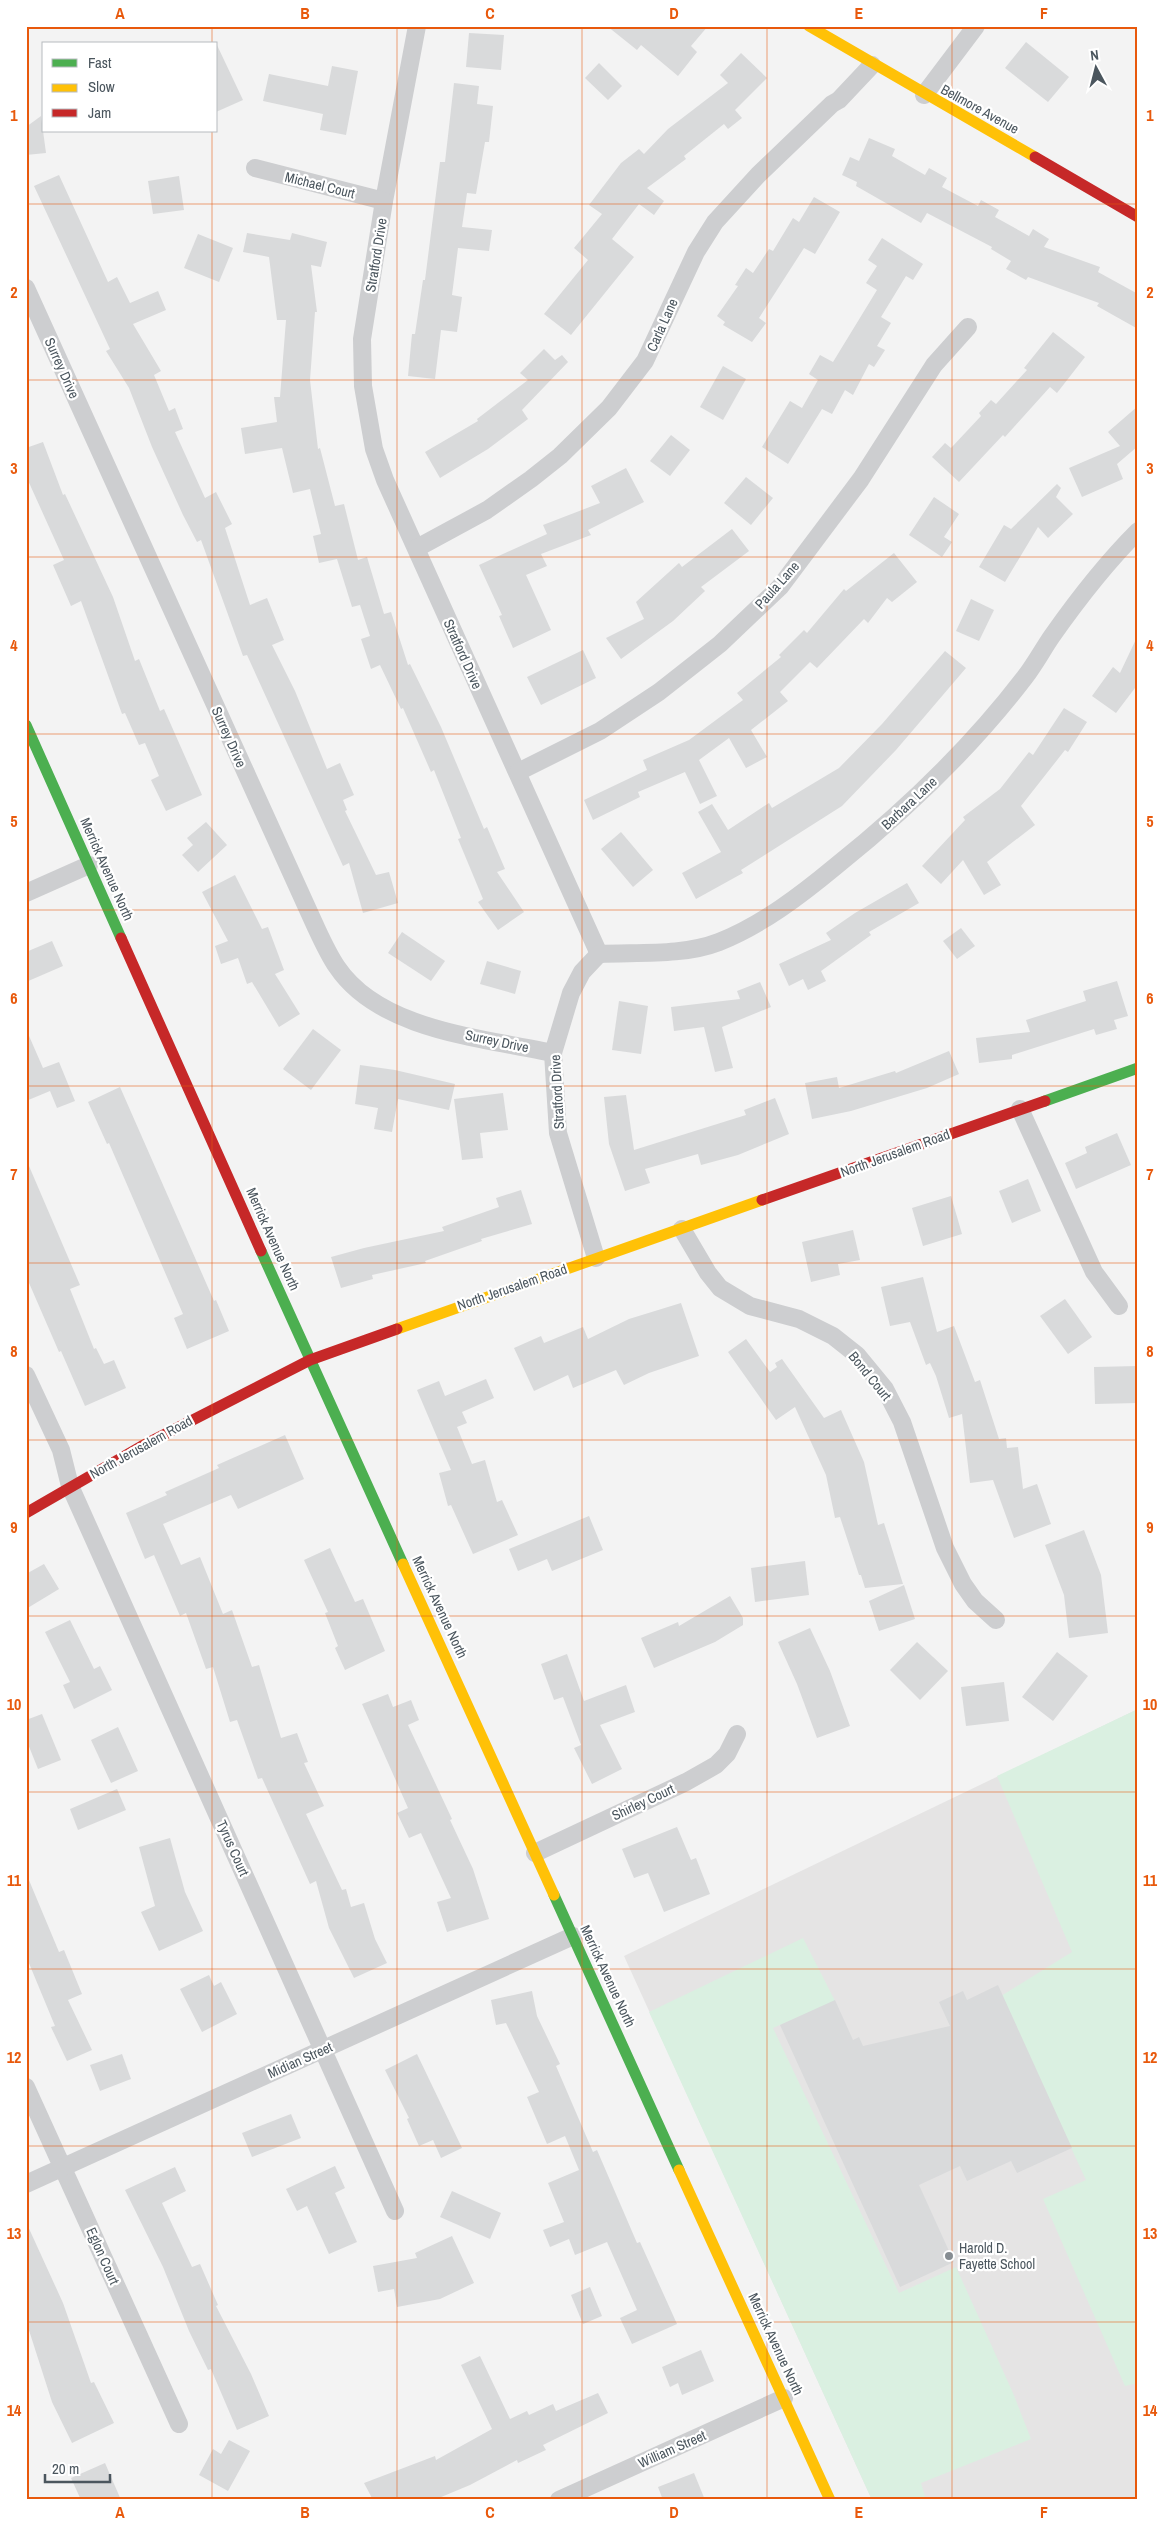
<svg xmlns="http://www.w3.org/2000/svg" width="1164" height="2526" viewBox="0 0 1164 2526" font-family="'Archivo Narrow',sans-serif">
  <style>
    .education { fill: #e5e4e4 }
    .green { fill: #daf0e1 }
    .building { fill: #d9dadb }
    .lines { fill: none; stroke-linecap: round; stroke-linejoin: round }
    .street { stroke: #cdced0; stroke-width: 18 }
    .fast { stroke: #4caf50; stroke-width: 11 }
    .slow { stroke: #ffc107; stroke-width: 11 }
    .jam { stroke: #c62828; stroke-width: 11 }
    .grid { fill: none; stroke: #e8590c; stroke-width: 1; stroke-opacity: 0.55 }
    .poi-dot { fill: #868d92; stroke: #fff; stroke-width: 2 }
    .labels { text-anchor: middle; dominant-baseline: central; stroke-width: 4.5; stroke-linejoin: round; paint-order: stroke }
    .street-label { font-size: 14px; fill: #4b565e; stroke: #fff }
    .poi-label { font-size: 14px; fill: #4b565e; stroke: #fff; text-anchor: start }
    .neatline { fill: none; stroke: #e8590c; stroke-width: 2 }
    .grid-label { font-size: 16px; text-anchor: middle; font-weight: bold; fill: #e8590c }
  </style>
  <rect width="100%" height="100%" fill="#f3f3f3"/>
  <!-- education -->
  <polygon class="education" points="1138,1709 1138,2500 872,2500 624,1956"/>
  <!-- green -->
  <g class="green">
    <polygon points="1138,1709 1138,2383 1125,2386 1043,2199 1086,2180 1001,1996 1072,1952 997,1776"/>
    <polygon points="803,1938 835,2001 773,2028 899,2293 956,2267 1013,2393 1031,2439 921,2483 926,2500 872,2500 649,2012"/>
  </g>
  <!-- building -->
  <g class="building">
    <polygon points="607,26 708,26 691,46 697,52 678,76 641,45 637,50"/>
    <polygon points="469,33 504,35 501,70 466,67"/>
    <polygon points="1026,42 1069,77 1048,102 1005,68"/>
    <polygon points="216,43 243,100 216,112"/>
    <polygon points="741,53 767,78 735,110 742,118 728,129 724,124 684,156 686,159 647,188 664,201 654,215 639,204 612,239 634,257 571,335 544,314 588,260 574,248 602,214 589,205 621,163 639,149 644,154 668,129 728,83 720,75"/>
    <polygon points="599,63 622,86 608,100 585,78"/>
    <polygon points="332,66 358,71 346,135 320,130 323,114 263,101 269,74 328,86"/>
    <polygon points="454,83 479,86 477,104 493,106 489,142 485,142 476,194 467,193 462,227 492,230 489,251 458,248 452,295 462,297 457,332 441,330 435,379 408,376 412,334 415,334 423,280 425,280 440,162 445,162"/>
    <polygon points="41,116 46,153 26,155 26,127"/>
    <polygon points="869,138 895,149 892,156 925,175 929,168 947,178 942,187 978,206 981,200 999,210 995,217 1029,236 1033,229 1049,239 1044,247 1100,267 1098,272 1138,294 1138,329 1097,306 1099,303 1028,277 1026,280 1006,269 1011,261 991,249 992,247 927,213 921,223 856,186 857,182 842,175 850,157 859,161"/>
    <polygon points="59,175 108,282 117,277 130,303 158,291 166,310 133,324 161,371 154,375 169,411 175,408 183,429 175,432 205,498 216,492 232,524 225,528 250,605 267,598 284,640 272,645 295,691 327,769 340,763 354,795 343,800 347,810 345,811 376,875 389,872 398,903 363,913 349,863 343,866 247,655 243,656 201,540 197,542 183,515 152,447 129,388 106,351 110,349 34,186"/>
    <polygon points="179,176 184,210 153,214 148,181"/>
    <polygon points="814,197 840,212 815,254 804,248 759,318 766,323 752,342 723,325 725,322 717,316 738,286 735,285 746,268 753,273 769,249 773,251 793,218 799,222"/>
    <polygon points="247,233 290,240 292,233 327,242 321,267 311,265 317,312 315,312 310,380 318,449 320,448 335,506 344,504 358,560 367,557 384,614 391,612 408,665 410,664 441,727 484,829 487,827 505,869 497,872 524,912 498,930 478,902 483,899 458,839 461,838 434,770 431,772 403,708 401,709 380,665 371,669 361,639 370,636 360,605 352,607 337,559 319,563 313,536 321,534 310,489 293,493 282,448 245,454 241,428 277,422 274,397 280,397 286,320 277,320 269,257 243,252"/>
    <polygon points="198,234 233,248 219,282 184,268"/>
    <polygon points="882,238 923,264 913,280 906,276 881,317 891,323 877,346 885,350 874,367 869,364 853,395 845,390 832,414 822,409 788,464 762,447 790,401 802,408 818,380 809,374 820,355 833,362 877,290 866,283 877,266 868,260"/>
    <polygon points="1053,332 1085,357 1057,393 1050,387 1005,437 1003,435 959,482 932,457 945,443 951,448 981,416 979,413 991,400 996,404 1027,370 1024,368"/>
    <polygon points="544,349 555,360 562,355 568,362 522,410 528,419 488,449 440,478 425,452 478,421 477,419 528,380 520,373"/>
    <polygon points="723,366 746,379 723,420 700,407"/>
    <polygon points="1138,406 1138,446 1117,464 1123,479 1082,497 1069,468 1120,446 1108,432"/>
    <polygon points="671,435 690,450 670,476 650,461"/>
    <polygon points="43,442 63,495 65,494 113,597 135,661 139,659 160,711 164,709 202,795 166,811 151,780 159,776 145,743 139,745 125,713 122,714 81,601 71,606 53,565 64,560 26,476 26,448"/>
    <polygon points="626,468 644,502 588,530 591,535 541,554 547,566 526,575 551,630 513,648 499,616 502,615 479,565 547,534 543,525 600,503 591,486"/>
    <polygon points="746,477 773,498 751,525 724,503"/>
    <polygon points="1057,484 1061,488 1056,497 1073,514 1048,538 1038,527 1005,582 979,567 1004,525 1011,529"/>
    <polygon points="934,497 959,514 944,537 952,542 942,557 909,535"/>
    <polygon points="732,529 749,551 701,587 705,591 673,621 621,659 606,638 644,619 636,602 679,563 682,567"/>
    <polygon points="894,553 917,582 892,602 887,598 868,623 864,619 817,668 810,662 780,692 788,701 751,730 767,757 746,768 729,738 699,760 717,796 700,804 685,772 638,792 640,797 593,820 584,800 647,770 643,760 689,740 743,700 737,693 781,657 779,655 804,630 807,633 844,589 846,591"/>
    <polygon points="971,599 994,610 979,641 956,631"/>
    <polygon points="1138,635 1138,684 1116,713 1092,696 1113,667 1120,673"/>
    <polygon points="583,650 596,678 541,705 527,677"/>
    <polygon points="945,651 966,668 896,750 842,806 741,870 743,873 696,899 682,873 721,852 698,812 712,804 728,830 769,803 772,808 839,768 882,724"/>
    <polygon points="1064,708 1087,722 1068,752 1065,750 1021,806 1035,825 987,862 1001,885 984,895 963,860 941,884 922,866 965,820 963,817 1000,789 1029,752 1033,755"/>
    <polygon points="206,822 227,845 198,872 182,855 193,845 187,838"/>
    <polygon points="621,832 653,870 633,887 601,849"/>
    <polygon points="235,875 262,929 268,927 284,970 275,974 300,1014 279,1027 252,982 247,984 238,958 221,964 215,946 228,941 202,892"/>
    <polygon points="907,883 919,903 869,932 871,935 821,971 826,981 808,990 803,979 789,986 779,964 831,940 826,933 855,913"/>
    <polygon points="961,928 975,946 957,959 943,941"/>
    <polygon points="402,932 445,961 431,981 388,953"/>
    <polygon points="52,941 63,966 26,982 26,952"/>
    <polygon points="487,961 521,971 515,994 480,984"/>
    <polygon points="1117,981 1128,1016 1114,1020 1117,1029 1096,1035 1094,1029 1012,1055 1012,1059 979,1063 976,1038 1030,1032 1026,1020 1086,1001 1083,991"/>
    <polygon points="760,982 771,1007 722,1027 733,1068 715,1072 704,1027 674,1031 671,1007 740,999 737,991"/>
    <polygon points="619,1001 648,1006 641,1054 612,1050"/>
    <polygon points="26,1029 43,1068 59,1062 75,1101 57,1108 50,1091 26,1101"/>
    <polygon points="313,1029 341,1050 311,1090 283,1069"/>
    <polygon points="949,1051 959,1074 927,1088 851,1111 812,1119 805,1083 837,1077 839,1088 895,1071 896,1073"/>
    <polygon points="360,1065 395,1070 455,1084 449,1110 398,1099 392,1132 374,1129 378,1108 355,1104"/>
    <polygon points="120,1087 214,1301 216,1300 229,1331 187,1349 174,1318 183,1314 109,1143 107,1144 88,1102"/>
    <polygon points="503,1093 508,1130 480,1133 483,1158 462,1160 454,1099"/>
    <polygon points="626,1095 634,1150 746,1115 744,1110 775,1098 789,1134 738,1155 701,1165 698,1154 645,1169 650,1183 625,1191 609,1144 604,1097"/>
    <polygon points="1117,1133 1131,1165 1076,1189 1065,1163 1087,1153 1085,1147"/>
    <polygon points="26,1159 80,1285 70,1289 94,1349 96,1348 104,1364 114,1360 126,1388 85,1406 61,1351 59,1352 26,1276"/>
    <polygon points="1028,1179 1041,1211 1012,1223 999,1191"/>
    <polygon points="521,1190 532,1224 481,1239 482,1241 425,1261 426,1263 372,1275 373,1279 341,1288 331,1257 364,1248 444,1231 442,1227 499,1207 496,1198"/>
    <polygon points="951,1196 962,1234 923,1246 912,1208"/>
    <polygon points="853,1230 860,1260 838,1264 840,1275 811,1282 802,1242"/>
    <polygon points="923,1277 937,1332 954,1326 975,1382 980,1380 999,1439 1006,1438 1007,1448 1018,1447 1023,1489 1037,1484 1051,1524 1014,1538 993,1480 970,1483 962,1414 949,1418 936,1376 930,1363 926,1365 910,1322 890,1326 881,1287"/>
    <polygon points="1065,1299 1092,1337 1068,1354 1040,1316"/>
    <polygon points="681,1303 699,1356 649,1373 624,1385 616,1370 573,1388 568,1375 534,1391 514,1348 541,1336 544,1343 583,1327 588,1339 629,1319"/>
    <polygon points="746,1339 770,1372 777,1367 775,1363 782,1359 824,1418 841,1410 864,1462 878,1525 884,1523 903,1584 865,1588 861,1575 859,1575 840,1517 835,1518 826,1475 795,1407 776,1420 728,1352"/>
    <polygon points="1138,1366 1138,1403 1095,1404 1094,1367"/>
    <polygon points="486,1379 494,1398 462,1412 467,1423 457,1427 472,1464 485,1460 497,1502 502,1500 518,1535 473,1554 451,1505 448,1506 439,1473 451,1470 417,1390 439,1381 445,1396"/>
    <polygon points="285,1435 304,1479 238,1509 231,1495 163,1524 181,1565 200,1557 223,1614 232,1610 252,1667 259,1665 281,1738 297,1733 308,1762 304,1763 324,1806 306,1814 342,1890 346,1889 351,1907 364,1903 375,1939 387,1963 354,1978 329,1928 316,1881 310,1884 262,1778 258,1779 237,1720 230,1722 213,1667 206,1669 186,1613 180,1616 154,1555 145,1559 126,1513 167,1495 165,1492 219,1468 217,1465"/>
    <polygon points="589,1516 603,1550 552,1571 547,1559 518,1571 509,1549"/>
    <polygon points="1084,1530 1101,1575 1108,1633 1069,1638 1064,1595 1045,1545"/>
    <polygon points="330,1548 355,1602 363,1599 385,1651 345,1670 335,1648 338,1646 325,1613 328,1612 304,1560"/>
    <polygon points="805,1561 809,1595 755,1602 751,1568"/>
    <polygon points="44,1564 59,1589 26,1609 26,1574"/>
    <polygon points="904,1585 915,1619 879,1631 869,1601"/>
    <polygon points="730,1596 743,1618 743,1625 715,1642 654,1668 641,1638 678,1622 679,1626"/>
    <polygon points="70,1620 94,1669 100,1666 112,1690 74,1709 63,1685 70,1682 45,1632"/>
    <polygon points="810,1628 830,1671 850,1726 817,1738 797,1684 778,1642"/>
    <polygon points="917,1642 948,1671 920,1700 890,1670"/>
    <polygon points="1057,1652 1088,1676 1053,1721 1022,1697"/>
    <polygon points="567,1654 584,1701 626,1685 635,1712 600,1725 622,1769 592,1784 574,1748 581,1745 563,1697 554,1700 541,1664"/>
    <polygon points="1004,1682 1009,1721 966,1726 961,1687"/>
    <polygon points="388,1694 393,1707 411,1700 419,1720 408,1725 452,1819 450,1820 473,1869 489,1919 447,1932 437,1902 451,1898 421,1833 409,1838 397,1813 408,1808 362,1704"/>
    <polygon points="42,1714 61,1760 38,1769 26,1739 26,1720"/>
    <polygon points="118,1727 138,1771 111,1783 91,1740"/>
    <polygon points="117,1789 126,1810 78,1830 70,1809"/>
    <polygon points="677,1827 691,1860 696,1858 710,1894 664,1912 648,1873 634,1878 622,1849"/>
    <polygon points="170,1838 185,1892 203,1931 159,1951 141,1912 155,1906 139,1847"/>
    <polygon points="26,1873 59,1952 64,1950 82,1994 68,2000 92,2050 67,2061 51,2027 55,2026 26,1956"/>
    <polygon points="209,1975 214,1986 221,1982 237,2014 202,2032 180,1989"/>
    <polygon points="998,1985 1072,2148 1017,2173 1011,2161 967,2181 960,2166 919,2185 954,2262 900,2287 780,2025 835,2000 853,2040 859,2037 863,2046 950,2026 939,2002 963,1991 967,2000"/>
    <polygon points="532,1991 537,2016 560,2064 556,2066 593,2152 597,2150 637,2243 640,2242 677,2324 632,2344 620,2318 637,2310 607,2242 575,2255 569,2239 550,2247 543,2230 564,2222 548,2183 579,2170 565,2136 547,2144 527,2097 539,2092 506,2023 496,2025 491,2000"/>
    <polygon points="122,2054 131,2079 100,2091 90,2065"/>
    <polygon points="417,2054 462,2148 441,2158 433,2140 419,2146 407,2119 409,2118 385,2070"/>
    <polygon points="291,2114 301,2138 252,2157 242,2133"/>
    <polygon points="335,2166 345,2188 335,2193 357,2242 329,2254 307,2206 297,2211 286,2189"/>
    <polygon points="175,2167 186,2191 162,2203 192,2267 200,2264 218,2305 216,2306 251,2374 269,2416 237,2430 211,2369 208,2370 189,2331 163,2267 125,2190"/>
    <polygon points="452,2191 501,2213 490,2239 440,2217"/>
    <polygon points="26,2222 63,2303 91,2383 94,2382 114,2423 72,2443 52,2402 26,2321"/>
    <polygon points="452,2236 474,2283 440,2299 397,2307 394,2289 378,2292 373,2266 417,2258 415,2253"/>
    <polygon points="590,2287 602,2316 583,2324 571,2295"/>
    <polygon points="701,2350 714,2381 682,2395 678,2383 670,2387 662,2367"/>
    <polygon points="480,2356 510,2419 527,2411 529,2415 553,2404 556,2411 598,2393 608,2413 543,2445 546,2450 518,2463 517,2460 470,2485 434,2500 373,2500 364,2483 435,2456 436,2460 492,2429 461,2365"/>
    <polygon points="229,2440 250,2451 228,2491 199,2475 213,2449 221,2454"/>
    <polygon points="105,2463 121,2500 81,2500 71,2478"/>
    <polygon points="694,2473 705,2500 663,2500 658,2487"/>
  </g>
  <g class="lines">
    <!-- street -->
    <g class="street">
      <polyline points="417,26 384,201 362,339 363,386 374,449 385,480 599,954"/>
      <polyline points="924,95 976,26"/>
      <polyline points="255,168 384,201"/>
      <path d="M26,288L314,923C321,938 328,954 337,967C380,1031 484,1038 553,1053"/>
      <polyline points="417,548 487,510 531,479 560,456 609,408 645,361 696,252 715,222 758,175 832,104 839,100 872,65"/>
      <polyline points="518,772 600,731 659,692 720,644 780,587 861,479 934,365 968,327"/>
      <polyline points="26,893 89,865"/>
      <path d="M599,954C638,952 683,956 719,942C762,925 801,895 836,866C906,810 970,749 1025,677C1035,664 1043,649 1052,636C1078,599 1106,563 1138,531"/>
      <polyline points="1020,1109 1094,1272 1119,1306"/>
      <polyline points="682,1229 708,1273 720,1288 750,1306 799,1319 833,1336 857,1355 885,1389 902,1422 945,1548 963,1584 975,1601 996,1620"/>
      <polyline points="596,1258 558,1133 553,1053 571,993 582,972 599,954"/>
      <polyline points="26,1375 61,1450 70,1486 395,2211"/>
      <polyline points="535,1853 686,1782 716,1765 727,1754 737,1734"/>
      <polyline points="26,2087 179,2424"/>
      <polyline points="26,2184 573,1936"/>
      <polyline points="559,2500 784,2398"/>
    </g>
    <!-- fast -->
    <g class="fast">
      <polyline points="26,725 121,938"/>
      <polyline points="1045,1101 1138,1068"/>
      <polyline points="261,1251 403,1564"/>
      <polyline points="554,1895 679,2170"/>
    </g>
    <!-- slow -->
    <g class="slow">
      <polyline points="809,26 1035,157"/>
      <polyline points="397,1329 762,1200"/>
      <polyline points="403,1564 554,1895"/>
      <polyline points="679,2170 830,2500"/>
    </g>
    <!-- jam -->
    <g class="jam">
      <polyline points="1035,157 1138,217"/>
      <polyline points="121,938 261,1251"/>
      <polyline points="762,1200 1045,1101"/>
      <polyline points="26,1513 142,1446 310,1360 397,1329"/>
    </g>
  </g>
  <!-- grid -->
  <path class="grid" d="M212,26V44M397,26V2500M582,26V2500M767,26V2500M952,26V2500M212,131V2500M26,204H1138M26,380H1138M26,557H1138M26,734H1138M26,910H1138M26,1086H1138M26,1263H1138M26,1440H1138M26,1616H1138M26,1792H1138M26,1969H1138M26,2146H1138M26,2322H1138"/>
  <!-- markers -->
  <circle class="poi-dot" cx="949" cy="2256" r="5"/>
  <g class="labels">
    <!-- street labels -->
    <g class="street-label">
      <text transform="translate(980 109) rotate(29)">Bellmore Avenue</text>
      <text transform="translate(320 185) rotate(14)">Michael Court</text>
      <text transform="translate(376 255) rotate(-81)">Stratford Drive</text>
      <text transform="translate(662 325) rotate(-66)">Carla Lane</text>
      <text transform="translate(62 368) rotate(66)">Surrey Drive</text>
      <text transform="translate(777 585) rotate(-48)">Paula Lane</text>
      <text transform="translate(463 654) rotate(66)">Stratford Drive</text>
      <text transform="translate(229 737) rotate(66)">Surrey Drive</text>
      <text transform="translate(909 803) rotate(-43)">Barbara Lane</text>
      <text transform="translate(107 869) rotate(66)">Merrick Avenue North</text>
      <text transform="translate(497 1041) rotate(12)">Surrey Drive</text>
      <text transform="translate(557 1092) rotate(-93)">Stratford Drive</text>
      <text transform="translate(895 1153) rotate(-20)">North Jerusalem Road</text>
      <text transform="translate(273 1239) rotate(66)">Merrick Avenue North</text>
      <text transform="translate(512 1287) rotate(-19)">North Jerusalem Road</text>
      <text transform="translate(870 1376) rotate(51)">Bond Court</text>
      <text transform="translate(141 1447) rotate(-29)">North Jerusalem Road</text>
      <text transform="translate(440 1607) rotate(65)">Merrick Avenue North</text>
      <text transform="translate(643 1802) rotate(-25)">Shirley Court</text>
      <text transform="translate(233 1848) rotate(66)">Tyrus Court</text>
      <text transform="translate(608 1976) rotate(65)">Merrick Avenue North</text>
      <text transform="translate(300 2060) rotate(-24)">Midian Street</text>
      <text transform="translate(103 2256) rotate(66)">Eglon Court</text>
      <text transform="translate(776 2344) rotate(65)">Merrick Avenue North</text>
      <text transform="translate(672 2449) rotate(-24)">William Street</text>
    </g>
    <!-- poi labels -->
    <g class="poi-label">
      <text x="959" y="2248">Harold D.<tspan x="959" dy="16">Fayette School</tspan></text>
    </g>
  </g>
  <!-- border -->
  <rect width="1164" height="2526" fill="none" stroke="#ffffff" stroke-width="55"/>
  <!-- legend -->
  <rect x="42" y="42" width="175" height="90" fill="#ffffff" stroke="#b7bbbf"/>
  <rect x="52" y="59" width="25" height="8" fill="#4caf50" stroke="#b7bbbf"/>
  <text x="88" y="68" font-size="15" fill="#4b565e">Fast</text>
  <rect x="52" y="84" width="25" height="8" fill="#ffc107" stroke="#b7bbbf"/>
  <text x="88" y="92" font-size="15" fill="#4b565e">Slow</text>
  <rect x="52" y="109" width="25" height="8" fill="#c62828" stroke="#b7bbbf"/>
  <text x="88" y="118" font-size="15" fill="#4b565e">Jam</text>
  <!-- north arrow -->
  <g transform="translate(1096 68) rotate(353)" stroke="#ffffff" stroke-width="4" paint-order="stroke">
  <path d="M0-4L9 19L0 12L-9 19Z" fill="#4b565e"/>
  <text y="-8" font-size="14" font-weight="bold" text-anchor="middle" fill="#4b565e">N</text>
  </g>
  <!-- scale -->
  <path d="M45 2474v8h65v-8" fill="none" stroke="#4b565e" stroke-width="2.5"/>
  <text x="52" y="2474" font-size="15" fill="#4b565e" stroke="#ffffff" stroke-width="4" paint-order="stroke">20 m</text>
  <rect x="28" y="28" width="1108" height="2470" class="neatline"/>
  <g class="grid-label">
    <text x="120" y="19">A</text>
    <text x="305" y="19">B</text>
    <text x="490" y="19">C</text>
    <text x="674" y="19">D</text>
    <text x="859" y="19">E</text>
    <text x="1044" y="19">F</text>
    <text x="14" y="121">1</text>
    <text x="1150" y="121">1</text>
    <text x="14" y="298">2</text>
    <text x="1150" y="298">2</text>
    <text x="14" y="474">3</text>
    <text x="1150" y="474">3</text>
    <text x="14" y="651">4</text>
    <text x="1150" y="651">4</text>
    <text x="14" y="827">5</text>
    <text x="1150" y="827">5</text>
    <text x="14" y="1004">6</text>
    <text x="1150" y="1004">6</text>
    <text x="14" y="1180">7</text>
    <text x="1150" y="1180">7</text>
    <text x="14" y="1357">8</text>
    <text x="1150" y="1357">8</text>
    <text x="14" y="1533">9</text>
    <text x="1150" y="1533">9</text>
    <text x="14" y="1710">10</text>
    <text x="1150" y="1710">10</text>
    <text x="14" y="1886">11</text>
    <text x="1150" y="1886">11</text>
    <text x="14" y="2063">12</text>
    <text x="1150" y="2063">12</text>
    <text x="14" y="2239">13</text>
    <text x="1150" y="2239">13</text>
    <text x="14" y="2416">14</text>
    <text x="1150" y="2416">14</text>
    <text x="120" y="2518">A</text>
    <text x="305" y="2518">B</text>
    <text x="490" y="2518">C</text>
    <text x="674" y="2518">D</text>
    <text x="859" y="2518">E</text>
    <text x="1044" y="2518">F</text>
  </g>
</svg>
